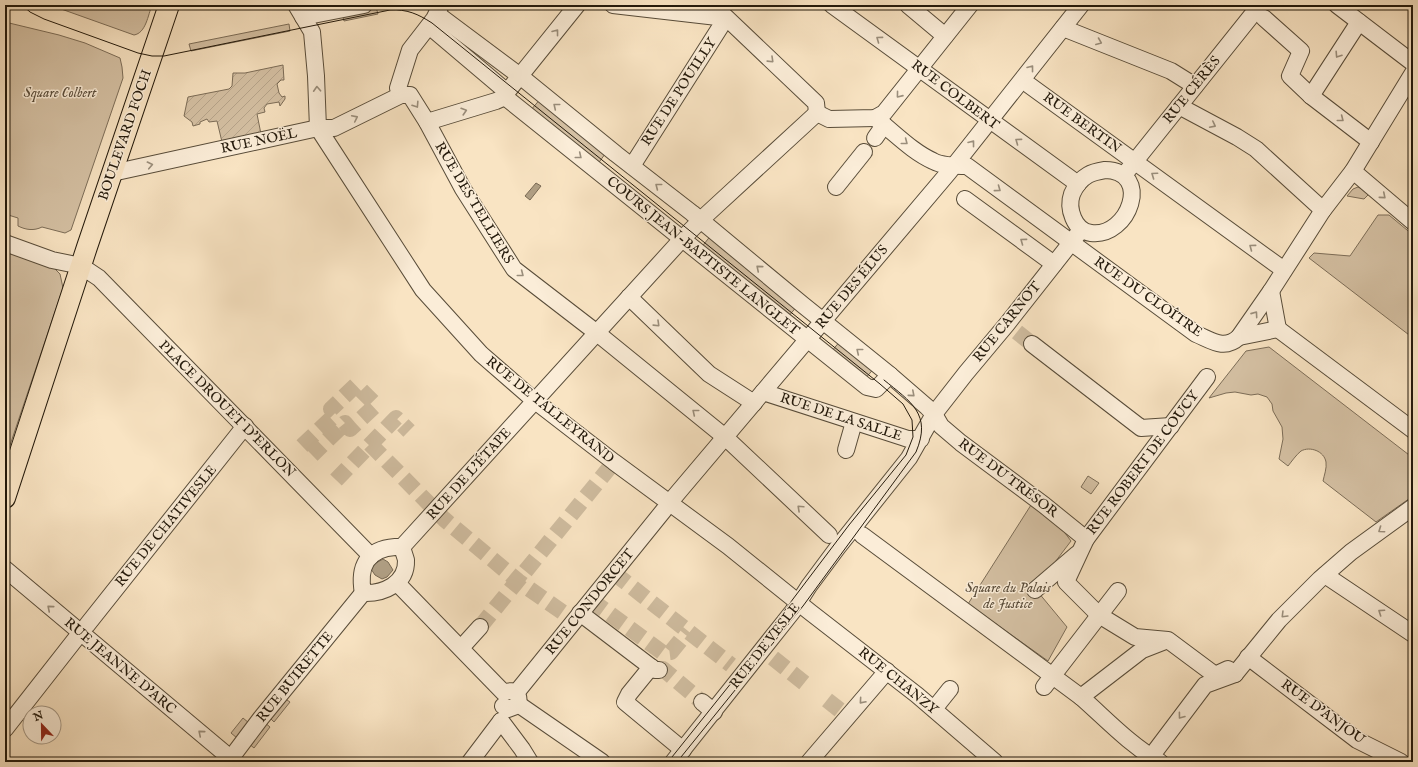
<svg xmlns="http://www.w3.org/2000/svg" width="1418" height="767" viewBox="0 0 1418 767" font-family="'IM FELL English',serif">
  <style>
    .green { fill: #d5c1a4; stroke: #7c6d58 }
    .garden { fill: url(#garden-furrows); stroke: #7c6d58 }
    .water { fill: #b09f84; stroke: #786954 }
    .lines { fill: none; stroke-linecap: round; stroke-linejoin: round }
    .minor-tunnel { stroke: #cebb9e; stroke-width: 16; stroke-dasharray: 16 8; stroke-linecap: butt }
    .minor-casing { stroke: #584c39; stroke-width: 18 }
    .major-casing { stroke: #23190b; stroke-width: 22 }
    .minor { stroke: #fbedd8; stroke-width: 16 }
    .major { stroke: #f9e4c3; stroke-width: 20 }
    .tram { stroke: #23190b; stroke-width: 1 }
    .oneway { stroke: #9a8e7c }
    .labels { text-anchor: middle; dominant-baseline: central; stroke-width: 3; stroke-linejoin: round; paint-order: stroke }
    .street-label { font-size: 14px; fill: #23190b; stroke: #fbedd8 }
    .park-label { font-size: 14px; font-style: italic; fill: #584b39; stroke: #fbedd8 }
  </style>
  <defs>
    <pattern id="garden-furrows" width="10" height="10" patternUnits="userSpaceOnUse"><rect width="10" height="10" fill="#d5c1a4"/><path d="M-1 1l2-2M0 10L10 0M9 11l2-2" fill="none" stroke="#b7a58c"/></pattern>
  </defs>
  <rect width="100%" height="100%" fill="#f9e4c3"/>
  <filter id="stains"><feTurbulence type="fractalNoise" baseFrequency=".005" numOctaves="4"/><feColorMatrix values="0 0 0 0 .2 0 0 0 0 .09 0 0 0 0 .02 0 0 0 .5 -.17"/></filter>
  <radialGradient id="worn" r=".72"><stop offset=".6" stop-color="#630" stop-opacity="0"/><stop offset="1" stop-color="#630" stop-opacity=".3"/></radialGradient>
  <!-- green -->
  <g class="green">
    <path d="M50,5H152C148,15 146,33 134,35Z"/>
    <polygon points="376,7 378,14 344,21 342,14"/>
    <path d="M5,22L59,35L85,43L120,58L122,67L123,78L71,230L65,233L42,227C34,231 26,230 18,226V218L5,214Z"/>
    <polygon points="289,24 290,31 191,51 189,44"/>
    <polygon points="542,97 608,150 597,165 530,111"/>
    <polygon points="1358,187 1370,193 1364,199 1347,196 1353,189"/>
    <polygon points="1378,215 1389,215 1413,235 1413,338 1309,258 1314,253 1350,256"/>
    <polygon points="712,234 799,304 787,318 700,249"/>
    <polygon points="5,251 54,268 60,274 63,288 5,460"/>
    <polygon points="842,339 876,366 864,380 830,353"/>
    <path d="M1269,347L1413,458V496L1376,522L1323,481C1324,476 1327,468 1326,462C1324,451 1310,446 1301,451C1296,455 1292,461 1288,466L1279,459L1283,439L1282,427L1273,411L1272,404L1267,397L1258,394L1251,395L1235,392L1226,393L1209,398L1246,351Z"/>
    <polygon points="1088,476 1099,483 1091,494 1081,487"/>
    <polygon points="1031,505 1049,516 1050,513 1071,541 1049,570 1038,592 1067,627 1048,661 968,604"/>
    <polygon points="284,698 290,702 274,722 269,717"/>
    <polygon points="243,718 249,723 237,738 231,733"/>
    <polygon points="264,722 270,727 254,748 248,743"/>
  </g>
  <!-- garden -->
  <polygon class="garden" points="283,65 284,80 281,80 277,84 279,93 282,97 285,96 285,99 280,106 279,102 267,104 264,108 265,112 257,114 261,134 222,142 217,121 209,122 207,119 200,122 200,124 193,126 192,122 184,116 188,97 229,89 232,86 233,73 245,73"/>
  <!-- water -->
  <g class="water">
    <polygon points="536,183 541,186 530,200 525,196"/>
    <polygon points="383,559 388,562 393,570 387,577 382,579 375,575 371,569 376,563"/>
  </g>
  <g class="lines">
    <!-- minor-tunnel -->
    <g class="minor-tunnel">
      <polyline points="1017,332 1032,344"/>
      <polyline points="370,444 444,519 518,581 575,621"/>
      <polyline points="302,446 336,414 331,409 356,385 376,405 350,429 345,423 312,455"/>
      <polyline points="336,480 396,418 409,431"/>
      <polyline points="614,573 731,665"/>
      <polyline points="591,600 663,653 671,652 688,631"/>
      <polyline points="480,627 614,462"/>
      <polyline points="773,658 808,686"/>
      <polyline points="659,670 663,669 702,702"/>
      <polyline points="827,700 841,711"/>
    </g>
    <defs>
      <g id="minor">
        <polyline points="296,5 312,32 316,76 318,128 423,290 481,354 535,401 614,462 728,546 810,612 917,695 995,762"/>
        <polyline points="613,5 726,18"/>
        <polyline points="713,5 816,103 817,113"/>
        <polyline points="832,5 1078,184"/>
        <polyline points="908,5 945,36"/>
        <polyline points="1337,5 1413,63"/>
        <polyline points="437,14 520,76 616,154 692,213 803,305 890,375 927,407 934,414 941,426 961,443 1044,505 1086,539"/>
        <polyline points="303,17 364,5"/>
        <polyline points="1264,18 1301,51 1290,76 1311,96 1371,142"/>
        <polyline points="429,26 507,92"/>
        <polyline points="1063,28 1171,71 1195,86"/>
        <polyline points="1029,85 1284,270"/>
        <polyline points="401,95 398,88 410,50 434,19 441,5"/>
        <polyline points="1311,96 1359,22"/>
        <polyline points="505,97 867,387 876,389 890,375"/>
        <polyline points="505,97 507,92 577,5"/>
        <polyline points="1179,106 1237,137 1256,149 1323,210"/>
        <polyline points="817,113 829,119 875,118 884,113 970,5"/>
        <path d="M875,118C894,132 911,151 933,161C942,166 956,166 967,166L1196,334C1211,340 1224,351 1239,337L1271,291L1323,210L1353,171L1413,73"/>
        <polyline points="427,122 496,101 505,97"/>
        <polyline points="875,138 884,125"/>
        <polyline points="632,166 726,18"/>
        <path d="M1105,170C1153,171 1129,238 1091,233C1074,231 1067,208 1072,194C1075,187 1081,179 1088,175C1093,172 1099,171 1105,170Z"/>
        <polyline points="1353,171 1413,222"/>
        <polyline points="112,173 318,128 334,128 401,95 410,95 427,122 463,189 514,269 597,333 725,437 829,535"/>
        <polyline points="1124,175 1260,5"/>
        <polyline points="836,187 864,152"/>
        <polyline points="965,199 1054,264"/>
        <polyline points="5,243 52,260 81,266 99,278 371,556"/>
        <polyline points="1271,291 1278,329"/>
        <polyline points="629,297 709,374 754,403"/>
        <polyline points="1278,329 1413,430"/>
        <polyline points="1239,337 1278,329"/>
        <polyline points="1032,344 1141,428 1171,426"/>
        <polyline points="1207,377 1086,539 1066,582 1099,615 1135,637 1168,640 1215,675 1228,669 1235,674"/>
        <polyline points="763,392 902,437 908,439 921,439"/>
        <polyline points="846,450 854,422"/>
        <polyline points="670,502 949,172 1081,5"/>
        <polyline points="862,535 1081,697 1142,650 1165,641"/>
        <path d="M395,547H402C403,551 405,556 406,560C407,584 383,594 363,593C358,567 367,549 395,547Z"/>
        <polyline points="402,547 682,239 705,216 817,113"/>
        <polyline points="5,569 235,762"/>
        <polyline points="1325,575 1413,634"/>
        <path d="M397,583L504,693C514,687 523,697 516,706L508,709L503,706"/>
        <polyline points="1035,590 1077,554"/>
        <polyline points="580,613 655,670 659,670"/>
        <polyline points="87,625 245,426"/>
        <polyline points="461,648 480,627"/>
        <polyline points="1248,657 1357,740 1401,762"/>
        <polyline points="651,667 629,694 625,702 683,750"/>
        <polyline points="1044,687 1118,591"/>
        <polyline points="516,693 664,510"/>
        <path d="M1081,697C1106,719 1130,745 1160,762"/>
        <polyline points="702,702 714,712"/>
        <polyline points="518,704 602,762"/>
        <polyline points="934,709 950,689"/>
        <polyline points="501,721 522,749 530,762"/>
        <polyline points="5,729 81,632"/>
        <polyline points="228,762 261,718 363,593"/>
        <polyline points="470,762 501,721"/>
        <polyline points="673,762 793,611 809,586 838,547 909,458 934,414 966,373 1007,324 1081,230"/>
        <polyline points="809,762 887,671"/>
        <polyline points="1147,762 1205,685 1235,674 1279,620 1320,579 1351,552 1413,507"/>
      </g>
      <polyline id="major" points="5,498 87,247 169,5"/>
    </defs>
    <!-- minor casing -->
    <use href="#minor" class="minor-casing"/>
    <!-- major casing -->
    <use href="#major" class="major-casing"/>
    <!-- minor -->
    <use href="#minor" class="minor"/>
    <!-- major -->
    <use href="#major" class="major"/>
    <!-- tram -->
    <g class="tram">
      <path d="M22,5L30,12L44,19L138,53L152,56H164L390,10C407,9 418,14 432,23L880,384L903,404L912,420L913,437L906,455L849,525L793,599L740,672L668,762"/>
      <path d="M677,762L803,606L916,452C932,414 911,402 884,380"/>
    </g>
  </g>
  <!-- one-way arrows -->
  <defs><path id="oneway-chevron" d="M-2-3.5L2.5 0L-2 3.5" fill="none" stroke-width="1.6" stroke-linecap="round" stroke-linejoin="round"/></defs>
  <g class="oneway">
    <use href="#oneway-chevron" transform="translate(556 32) rotate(-52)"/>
    <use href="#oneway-chevron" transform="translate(879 39) rotate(-144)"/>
    <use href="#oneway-chevron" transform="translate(1099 42) rotate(22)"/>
    <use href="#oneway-chevron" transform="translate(1338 55) rotate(123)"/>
    <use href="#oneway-chevron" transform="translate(771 60) rotate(44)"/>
    <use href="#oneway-chevron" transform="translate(1031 68) rotate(-52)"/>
    <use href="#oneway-chevron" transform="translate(317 89) rotate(-93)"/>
    <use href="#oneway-chevron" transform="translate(899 95) rotate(129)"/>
    <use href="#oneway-chevron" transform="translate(416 105) rotate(57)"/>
    <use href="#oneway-chevron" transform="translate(556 106) rotate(-141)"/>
    <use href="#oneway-chevron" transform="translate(464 111) rotate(-17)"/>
    <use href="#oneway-chevron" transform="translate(355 118) rotate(-26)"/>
    <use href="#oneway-chevron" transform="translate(1341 119) rotate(38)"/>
    <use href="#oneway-chevron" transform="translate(1213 125) rotate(27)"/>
    <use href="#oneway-chevron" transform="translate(1018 141) rotate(-144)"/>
    <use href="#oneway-chevron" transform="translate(905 142) rotate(38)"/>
    <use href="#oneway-chevron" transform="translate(972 143) rotate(-52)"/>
    <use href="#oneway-chevron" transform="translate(579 156) rotate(39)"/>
    <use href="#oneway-chevron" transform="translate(150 165) rotate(-12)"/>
    <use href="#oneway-chevron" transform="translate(1154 175) rotate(-145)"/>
    <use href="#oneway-chevron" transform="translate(658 186) rotate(-142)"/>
    <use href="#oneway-chevron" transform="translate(998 189) rotate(36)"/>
    <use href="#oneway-chevron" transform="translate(1383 196) rotate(40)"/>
    <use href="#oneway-chevron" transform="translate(1023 241) rotate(-144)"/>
    <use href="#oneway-chevron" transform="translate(1252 247) rotate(-143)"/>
    <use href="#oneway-chevron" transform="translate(759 268) rotate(-140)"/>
    <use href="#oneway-chevron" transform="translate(521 274) rotate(38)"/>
    <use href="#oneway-chevron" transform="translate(1255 314) rotate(-55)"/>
    <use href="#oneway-chevron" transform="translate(657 324) rotate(44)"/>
    <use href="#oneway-chevron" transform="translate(859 351) rotate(-141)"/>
    <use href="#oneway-chevron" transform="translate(912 394) rotate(41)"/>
    <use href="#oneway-chevron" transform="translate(695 412) rotate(-141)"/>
    <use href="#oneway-chevron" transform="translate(800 508) rotate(-137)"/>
    <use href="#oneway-chevron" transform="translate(1381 530) rotate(145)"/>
    <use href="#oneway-chevron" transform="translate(50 608) rotate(-140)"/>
    <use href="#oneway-chevron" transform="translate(1381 612) rotate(-146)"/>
    <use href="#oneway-chevron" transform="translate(1284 615) rotate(135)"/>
    <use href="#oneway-chevron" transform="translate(862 701) rotate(131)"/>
    <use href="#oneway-chevron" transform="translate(1181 716) rotate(127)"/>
    <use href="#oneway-chevron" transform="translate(201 733) rotate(-140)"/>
  </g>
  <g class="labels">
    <!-- street labels -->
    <g class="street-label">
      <text transform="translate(1192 90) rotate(-51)">RUE CÉRÈS</text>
      <text transform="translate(679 92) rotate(-57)">RUE DE POUILLY</text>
      <text transform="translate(955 95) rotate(37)">RUE COLBERT</text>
      <text transform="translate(1082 123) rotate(36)">RUE BERTIN</text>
      <text transform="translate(125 135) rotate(-71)">BOULEVARD FOCH</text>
      <text transform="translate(259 141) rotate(-12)">RUE NOËL</text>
      <text transform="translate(474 203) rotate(59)">RUE DES TELLIERS</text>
      <text transform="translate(703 256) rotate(39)">COURS JEAN-BAPTISTE LANGLET</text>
      <text transform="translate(852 287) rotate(-50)">RUE DES ÉLUS</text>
      <text transform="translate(1148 297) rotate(35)">RUE DU CLOÎTRE</text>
      <text transform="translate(1007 322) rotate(-51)">RUE CARNOT</text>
      <text transform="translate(227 409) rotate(45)">PLACE DROUET D'ERLON</text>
      <text transform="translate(550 410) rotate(39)">RUE DE TALLEYRAND</text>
      <text transform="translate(841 417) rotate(18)">RUE DE LA SALLE</text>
      <text transform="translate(1143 463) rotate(-53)">RUE ROBERT DE COUCY</text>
      <text transform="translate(469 474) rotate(-48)">RUE DE L'ÉTAPE</text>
      <text transform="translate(1008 478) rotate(37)">RUE DU TRÉSOR</text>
      <text transform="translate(166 526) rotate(-51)">RUE DE CHATIVESLE</text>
      <text transform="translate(590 602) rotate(-51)">RUE CONDORCET</text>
      <text transform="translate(765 646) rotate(-52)">RUE DE VESLE</text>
      <text transform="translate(120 666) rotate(40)">RUE JEANNE D'ARC</text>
      <text transform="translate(295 677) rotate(-51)">RUE BUIRETTE</text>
      <text transform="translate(898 681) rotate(39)">RUE CHANZY</text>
      <text transform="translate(1323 712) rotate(36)">RUE D'ANJOU</text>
    </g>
    <!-- park labels -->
    <g class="park-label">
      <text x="60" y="93">Square Colbert</text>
      <text x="1008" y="588">Square du Palais<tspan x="1008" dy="16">de Justice</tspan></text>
    </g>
  </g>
  <!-- margin -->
  <rect width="1418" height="767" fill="none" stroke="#f9e4c3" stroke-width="20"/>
  <rect x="6" y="6" width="1406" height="755" fill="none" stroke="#23190b" stroke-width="2"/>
  <rect x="10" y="10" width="1398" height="747" fill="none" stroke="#23190b"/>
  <!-- north arrow -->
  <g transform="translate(42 725) rotate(338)"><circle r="19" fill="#fbedd8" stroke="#a59886"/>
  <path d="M0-3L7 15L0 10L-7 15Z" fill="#8f2418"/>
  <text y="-6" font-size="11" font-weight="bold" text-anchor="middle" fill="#23190b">N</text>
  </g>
  <rect width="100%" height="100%" filter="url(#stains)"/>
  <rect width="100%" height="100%" fill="url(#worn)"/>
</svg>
